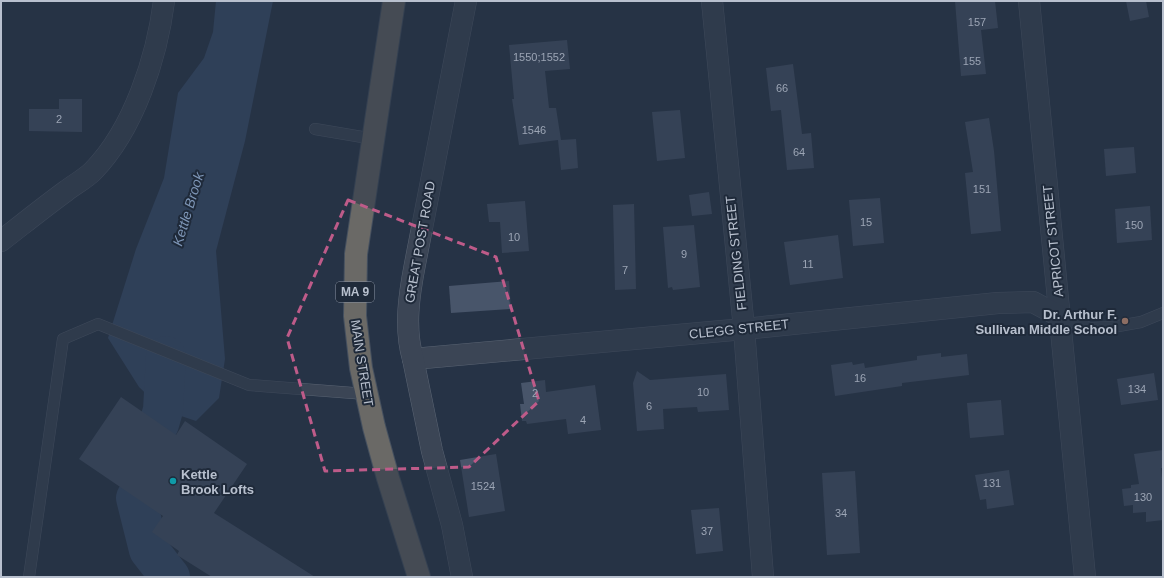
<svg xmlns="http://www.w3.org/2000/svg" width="1164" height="578" viewBox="0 0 1164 578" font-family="Helvetica,sans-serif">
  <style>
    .water { fill: #3b506f }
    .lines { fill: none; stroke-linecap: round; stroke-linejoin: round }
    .river { stroke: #3b506f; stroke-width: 40 }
    .building { fill: #48556a }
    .service-casing { stroke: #596372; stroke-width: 12 }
    .minor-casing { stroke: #596372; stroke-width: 22 }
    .trunk-casing { stroke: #45505f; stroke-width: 24 }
    .service { stroke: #3b4555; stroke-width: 11 }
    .minor { stroke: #3b4555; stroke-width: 21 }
    .trunk { stroke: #6a6966; stroke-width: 22 }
    .marked { fill: none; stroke: #be5b89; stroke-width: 3; stroke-dasharray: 8 5; stroke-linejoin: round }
    .education-dot { fill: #8d6e63; stroke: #1f2a3a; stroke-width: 1.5 }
    .culture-dot { fill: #0f9aa8; stroke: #1f2a3a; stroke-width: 1.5 }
    .labels { text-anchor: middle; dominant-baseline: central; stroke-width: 4; stroke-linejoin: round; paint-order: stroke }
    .number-label { font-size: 11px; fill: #9ca5b5 }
    .shield { fill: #1f2a3a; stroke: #8a93a2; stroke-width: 1 }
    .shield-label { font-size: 12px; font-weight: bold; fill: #b8c0ce }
    .street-label { font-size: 13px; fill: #b8c0ce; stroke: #1f2a3a }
    .poi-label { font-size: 13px; font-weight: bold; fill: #b8c0ce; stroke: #1f2a3a; text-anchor: end }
    .water-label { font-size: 14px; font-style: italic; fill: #7e96b7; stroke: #1f2a3a }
  </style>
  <rect width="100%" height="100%" fill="#263346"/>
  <!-- water -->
  <polygon class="water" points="216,1 273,1 245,141 216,251 225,359 219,398 196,421 163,410 139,387 108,338 136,249 164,178 178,93 204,58 213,32"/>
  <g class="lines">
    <!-- river -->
    <g class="river">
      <polyline points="159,424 163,410 166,356"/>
      <polyline points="136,498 149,550 170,577"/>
    </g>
  </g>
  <!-- building -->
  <g class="building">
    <polygon points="955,1 995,1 998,28 981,30 986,74 961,76"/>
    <polygon points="1126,1 1146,1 1149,17 1130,21"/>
    <polygon points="567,40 570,69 545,71 549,108 556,108 561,140 576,139 578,168 561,170 558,140 519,145 512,99 514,99 509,45"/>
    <polygon points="793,64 802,134 811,133 814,168 787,170 781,110 771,111 766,68"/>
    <polygon points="59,99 82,99 82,132 29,131 29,109 59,109"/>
    <polygon points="680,110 685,158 657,161 652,112"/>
    <polygon points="989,118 994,151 1001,231 971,234 965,173 973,172 965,122"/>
    <polygon points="1134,147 1136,173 1106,176 1104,149"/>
    <polygon points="709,192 712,214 692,216 689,195"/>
    <polygon points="880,198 884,243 853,246 849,200"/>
    <polygon points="525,201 529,251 502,253 500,222 489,222 487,204"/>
    <polygon points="634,204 636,289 615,290 613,205"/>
    <polygon points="1150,206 1152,240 1117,243 1115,209"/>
    <polygon points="694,225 700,287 673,290 672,287 668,288 663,227"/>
    <polygon points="838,235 843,278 790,285 784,242"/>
    <polygon points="509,281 511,309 451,313 449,286"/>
    <polygon points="941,353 941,357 967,354 969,375 902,383 902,386 835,396 831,365 852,362 853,365 864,363 865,368 917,360 917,356"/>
    <polygon points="637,371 650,380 726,374 729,410 698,412 697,407 663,409 664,429 637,431 633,383"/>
    <polygon points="1154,373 1158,400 1121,405 1117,379"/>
    <polygon points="545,380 546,392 595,385 601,430 568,434 566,419 527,424 526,421 522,421 520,404 524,404 521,383"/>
    <polygon points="121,397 176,435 185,421 247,464 214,513 315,577 212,577 177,555 179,551 152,532 163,516 79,459"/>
    <polygon points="1001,400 1004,435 970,438 967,403"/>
    <polygon points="1163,450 1163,468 1161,468 1163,488 1163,520 1146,522 1146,512 1133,513 1133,505 1124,506 1122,489 1131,488 1131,485 1139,484 1134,454"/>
    <polygon points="496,454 505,511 469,517 460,460"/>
    <polygon points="1009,470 1014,505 987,509 986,499 980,500 975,475"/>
    <polygon points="855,471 860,553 827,555 822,473"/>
    <polygon points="719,508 723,551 696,554 691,510"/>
  </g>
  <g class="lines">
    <defs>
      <g id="service">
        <polyline points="315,129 374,139"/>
        <polyline points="1061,317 1090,328 1113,327 1141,322 1163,313"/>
        <polyline points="29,577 63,339 98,324 249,385 366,394"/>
      </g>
      <g id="minor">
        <polyline points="712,1 744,329 763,577"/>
        <polyline points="1029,1 1085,577"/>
        <path d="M1,241C23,224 44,207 66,191C75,184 85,179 93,171C134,129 157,57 164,1"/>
        <polyline points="413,359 744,329 998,303 1033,302 1061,317"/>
        <path d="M462,577L452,525L432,451L413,359C404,328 409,295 415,264L466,1"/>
      </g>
      <polyline id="trunk" points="394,1 356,254 355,316 361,368 374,427 388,478 419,577"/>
    </defs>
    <!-- service casing -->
    <use href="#service" class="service-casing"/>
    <!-- minor casing -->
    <use href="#minor" class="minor-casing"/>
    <!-- trunk casing -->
    <use href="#trunk" class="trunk-casing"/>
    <!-- service -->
    <use href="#service" class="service"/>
    <!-- minor -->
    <use href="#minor" class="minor"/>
    <!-- trunk -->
    <use href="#trunk" class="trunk"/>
  </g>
  <!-- marked area -->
  <path d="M0 0H1164V578H0ZM348,200L496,257L539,401L469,467L325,471L287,338Z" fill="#263346" fill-opacity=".55" fill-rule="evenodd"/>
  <path class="marked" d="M348,200L496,257L539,401L469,467L325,471L287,338Z"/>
  <!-- markers -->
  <circle class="education-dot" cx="1125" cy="321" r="4"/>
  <circle class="culture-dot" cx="173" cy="481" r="4"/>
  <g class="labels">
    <!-- number labels -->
    <g class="number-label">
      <text x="977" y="22">157</text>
      <text x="539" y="57">1550;1552</text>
      <text x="972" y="61">155</text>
      <text x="782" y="88">66</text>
      <text x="59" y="119">2</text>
      <text x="534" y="130">1546</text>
      <text x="799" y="152">64</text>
      <text x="982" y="189">151</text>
      <text x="866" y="222">15</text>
      <text x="1134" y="225">150</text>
      <text x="514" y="237">10</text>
      <text x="684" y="254">9</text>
      <text x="808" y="264">11</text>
      <text x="625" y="270">7</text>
      <text x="860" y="378">16</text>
      <text x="1137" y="389">134</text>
      <text x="703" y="392">10</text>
      <text x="535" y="393">2</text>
      <text x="649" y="406">6</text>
      <text x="583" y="420">4</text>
      <text x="992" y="483">131</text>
      <text x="483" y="486">1524</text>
      <text x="1143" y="497">130</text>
      <text x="841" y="513">34</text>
      <text x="707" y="531">37</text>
    </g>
    <!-- shield labels -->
    <rect class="shield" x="336" y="282" width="38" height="20" rx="3"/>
    <g class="shield-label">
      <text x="355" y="292">MA 9</text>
    </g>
    <!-- street labels -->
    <g class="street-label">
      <text transform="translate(1053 241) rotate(-96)">APRICOT STREET</text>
      <text transform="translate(420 242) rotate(-80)">GREAT POST ROAD</text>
      <text transform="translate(736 253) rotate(-96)">FIELDING STREET</text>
      <text transform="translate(739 329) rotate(-6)">CLEGG STREET</text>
      <text transform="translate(362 363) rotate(81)">MAIN STREET</text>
    </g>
    <!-- poi labels -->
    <g class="poi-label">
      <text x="1117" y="314">Dr. Arthur F.<tspan x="1117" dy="15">Sullivan Middle School</tspan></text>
      <text x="181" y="474" text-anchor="start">Kettle<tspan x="181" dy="15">Brook Lofts</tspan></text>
    </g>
    <!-- water labels -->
    <g class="water-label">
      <text transform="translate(188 209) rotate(-73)">Kettle Brook</text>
    </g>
  </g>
  <!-- border -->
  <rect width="1164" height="578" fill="none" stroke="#b8c0ce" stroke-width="4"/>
</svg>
